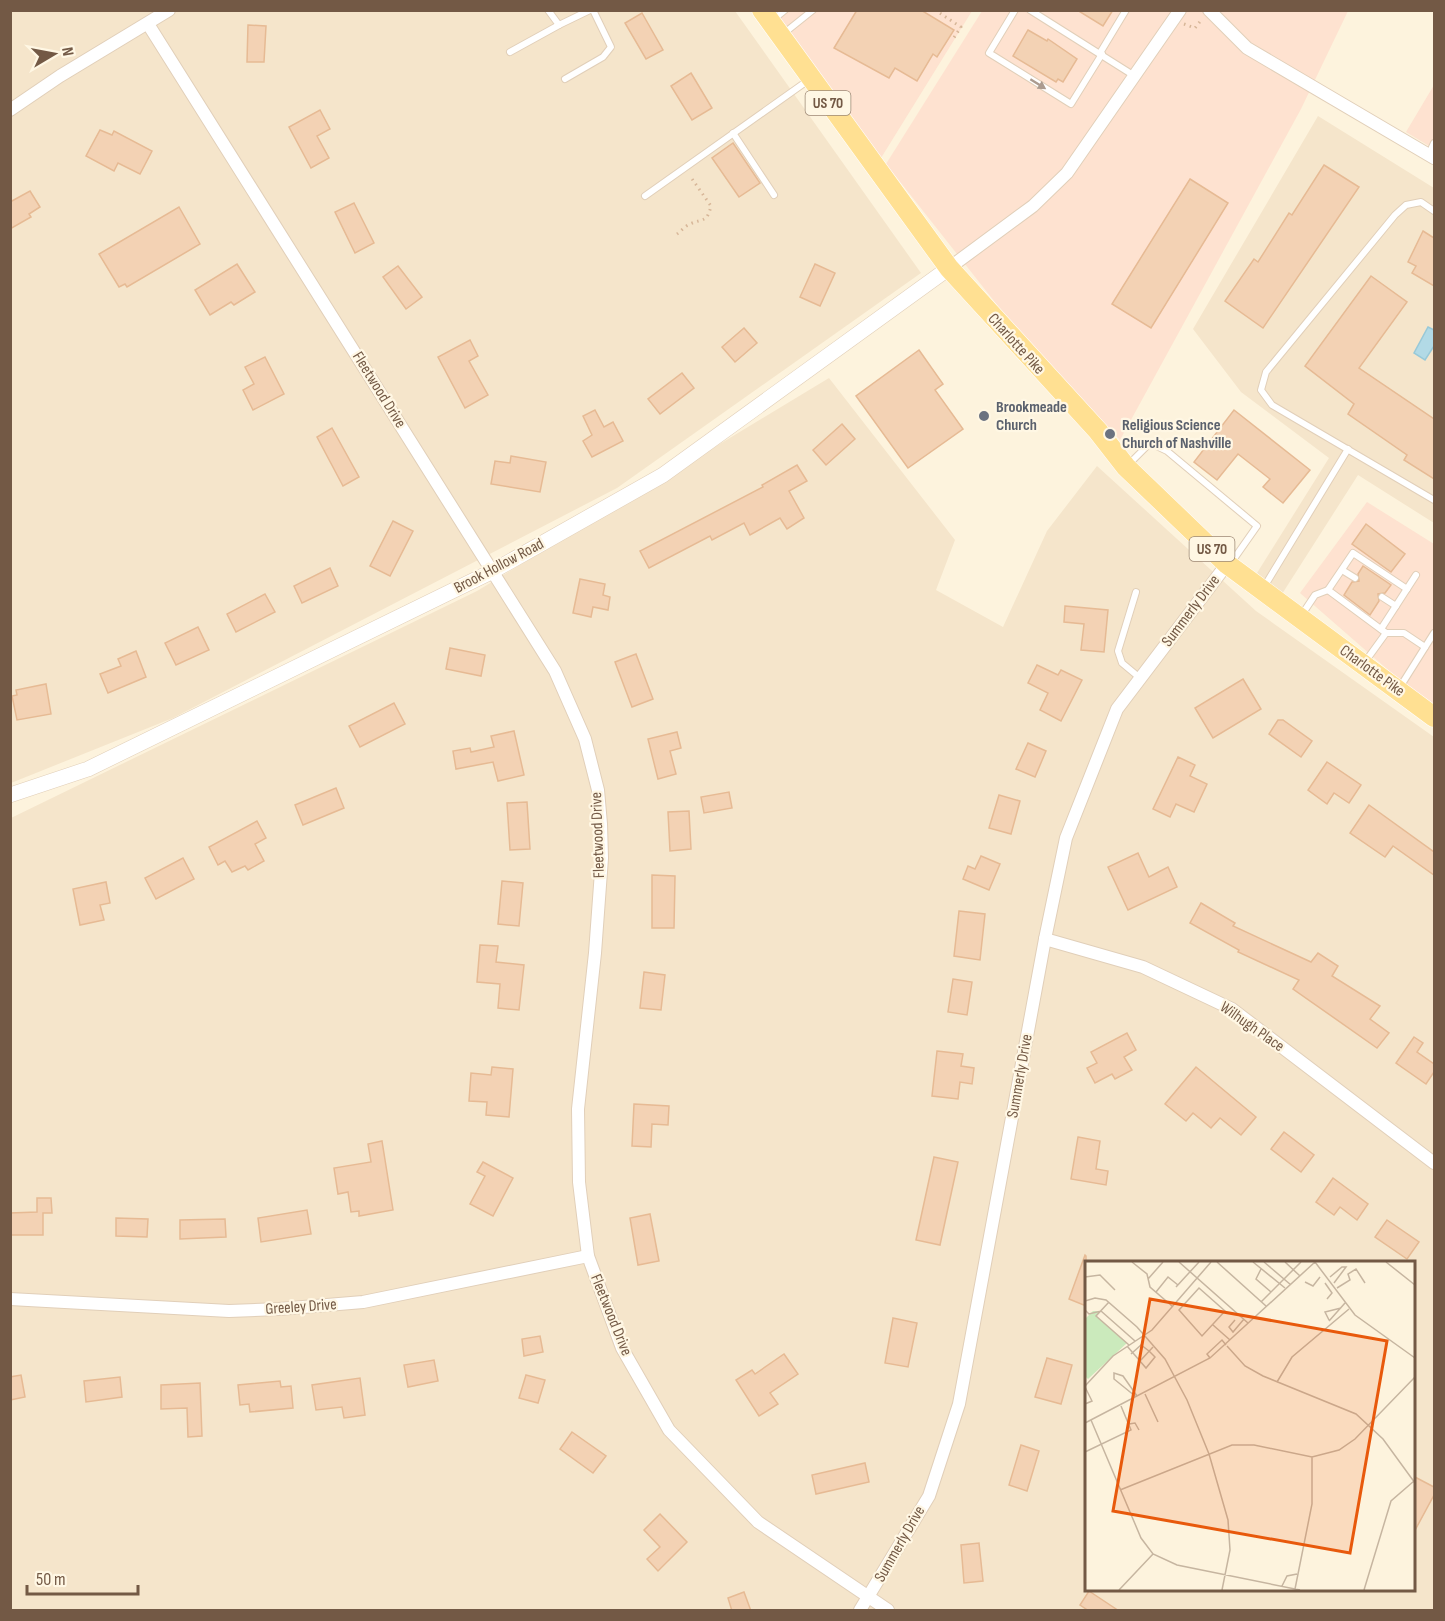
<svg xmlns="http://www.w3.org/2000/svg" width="1445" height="1621" viewBox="0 0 1445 1621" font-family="'Sofia Sans Condensed',sans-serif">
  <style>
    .residential { fill: #f5e5cb; fill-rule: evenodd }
    .commercial { fill: #fee2d0 }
    .water { fill: #b2dae6; stroke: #98c9d8; stroke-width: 1.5 }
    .building { fill: #f3d2b4; stroke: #e6ba94; stroke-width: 1.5 }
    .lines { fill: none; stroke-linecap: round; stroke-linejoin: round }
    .service-casing { stroke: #e1cfb9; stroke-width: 8 }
    .minor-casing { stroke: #e1cfb9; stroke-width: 14 }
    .tertiary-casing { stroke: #e1cfb9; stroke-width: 16 }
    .primary-casing { stroke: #fff; stroke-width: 21 }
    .path { stroke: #d7b698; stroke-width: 3; stroke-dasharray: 1.5 4.5; stroke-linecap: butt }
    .service { stroke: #fff; stroke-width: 6 }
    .minor { stroke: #fff; stroke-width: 12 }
    .tertiary { stroke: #fff; stroke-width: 15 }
    .primary { stroke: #ffe092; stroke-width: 20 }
    .oneway { fill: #ab9b8f }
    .worship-dot { fill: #6b7280; stroke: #fff7e4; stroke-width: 2 }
    .labels { text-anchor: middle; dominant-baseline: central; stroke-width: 4.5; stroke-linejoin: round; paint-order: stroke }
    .shield { fill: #fff7e4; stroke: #9d8875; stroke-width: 1.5 }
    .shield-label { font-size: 15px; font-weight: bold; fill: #735945 }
    .street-label { font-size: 16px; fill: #735945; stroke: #fff7e4 }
    .worship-label { font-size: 16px; font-weight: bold; fill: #5b616d; stroke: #fff7e4; text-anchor: start }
    .inset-road { fill: none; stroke: #c6b5a0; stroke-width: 1.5 }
    .view { fill: #e8590c; fill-opacity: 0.15; stroke: #e8590c; stroke-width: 3 }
    .inset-edge { fill: none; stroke: #735945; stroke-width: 3 }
  </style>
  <rect width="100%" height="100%" fill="#fdf3dd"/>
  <!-- residential -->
  <g class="residential">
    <polygon points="11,11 735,11 921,273 617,488 173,718 11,783"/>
    <polygon points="1318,116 1434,188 1434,523 1358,475 1282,594 1257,573 1329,458 1241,392 1193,329"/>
    <path d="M829,378L955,540L936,590L1003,627L1047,531L1097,466L1256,611L1434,737V1610H11V818L477,591ZM1086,1262H1414V1590H1086Z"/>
  </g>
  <!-- commercial -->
  <g class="commercial">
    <polygon points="775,11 972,11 881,158"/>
    <polygon points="982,11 1348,11 1301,109 1120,440 998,306 886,164"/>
    <polygon points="1434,85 1434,149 1406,132"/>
    <polygon points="1367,502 1434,544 1434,706 1410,689 1300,593"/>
  </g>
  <!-- water -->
  <polygon class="water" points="1428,327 1434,330 1434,346 1425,360 1414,353"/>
  <!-- building -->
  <g class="building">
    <polygon points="857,10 921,10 954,30 937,57 933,54 917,81 895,68 889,78 834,48"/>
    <polygon points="1077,10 1113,10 1103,26"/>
    <polygon points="642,13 663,50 646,59 625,23"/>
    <polygon points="248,25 266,26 264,62 247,62"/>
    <polygon points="1028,30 1047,41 1048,39 1077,59 1063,82 1058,79 1056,82 1013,56"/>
    <polygon points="691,73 712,108 692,120 671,86"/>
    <polygon points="320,110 330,129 317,136 329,158 311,168 289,127"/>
    <polygon points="100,130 112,135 114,131 152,151 140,174 118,163 114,171 86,156"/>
    <polygon points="733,143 760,183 739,197 712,158"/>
    <polygon points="1324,165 1359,187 1263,328 1225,301 1254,259 1258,262 1289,213 1292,215"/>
    <polygon points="1190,179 1228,203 1151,328 1112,304"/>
    <polygon points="30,191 40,207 29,214 31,217 10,229 10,202"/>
    <polygon points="354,203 374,243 355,253 335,212"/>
    <polygon points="179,207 200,244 127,287 125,284 119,287 99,254"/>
    <polygon points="1423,231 1434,238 1434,286 1412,273 1416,266 1408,262"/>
    <polygon points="237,264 255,292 234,305 231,302 210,315 195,290"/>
    <polygon points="815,264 835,273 820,306 800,297"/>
    <polygon points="398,266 422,297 406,309 383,277"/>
    <polygon points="1371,276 1407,302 1359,368 1434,419 1434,479 1404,460 1407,455 1348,414 1354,404 1305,366"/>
    <polygon points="744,328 757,343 735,362 722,347"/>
    <polygon points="470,340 478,356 469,361 488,395 465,408 438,357"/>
    <polygon points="919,350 943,384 935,390 963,429 908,468 856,396"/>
    <polygon points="265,357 284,394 253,410 243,390 254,384 245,367"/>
    <polygon points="682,373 694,388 660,414 648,399"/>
    <polygon points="595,410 604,427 613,422 623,441 592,457 583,441 592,435 583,416"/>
    <polygon points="1234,410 1310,470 1283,503 1263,487 1270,479 1238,454 1217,480 1194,462"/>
    <polygon points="842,424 855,439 826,465 813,450"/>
    <polygon points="332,428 359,477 343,486 317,437"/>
    <polygon points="511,456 546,462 540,492 491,484 495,461 510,463"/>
    <polygon points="797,465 807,481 789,491 804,518 787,529 780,518 750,535 744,523 712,540 710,536 649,568 640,551 763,487 762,485"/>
    <polygon points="393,521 413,531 390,576 370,566"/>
    <polygon points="1366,524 1405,554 1391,572 1352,544"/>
    <polygon points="1363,566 1391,585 1385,593 1378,594 1379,601 1370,615 1344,595 1352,582 1359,581 1358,574"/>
    <polygon points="330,568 338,586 302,603 294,586"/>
    <polygon points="580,579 605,584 603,595 610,597 608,610 593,607 591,617 573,613"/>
    <polygon points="265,594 275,612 236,632 227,614"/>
    <polygon points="1065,606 1108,610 1104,652 1081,650 1084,624 1064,622"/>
    <polygon points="198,627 209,650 176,665 165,643"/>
    <polygon points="450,648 485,655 481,676 446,669"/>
    <polygon points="136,651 146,677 108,693 100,674 121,666 118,659"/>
    <polygon points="636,654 653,699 632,707 615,662"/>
    <polygon points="1037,665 1058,675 1061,670 1082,680 1061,721 1040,710 1048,693 1028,683"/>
    <polygon points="1243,679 1261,709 1213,738 1195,708"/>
    <polygon points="46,684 51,714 17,720 12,696 17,695 16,690"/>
    <polygon points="394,703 405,724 360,747 349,726"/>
    <polygon points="1278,720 1283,720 1312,741 1301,757 1269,734"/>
    <polygon points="514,731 524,775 498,781 493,762 456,769 453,751 470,748 471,752 494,747 491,736"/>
    <polygon points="677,732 681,748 670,751 676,774 658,779 648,739"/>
    <polygon points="1028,743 1046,751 1035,777 1016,769"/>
    <polygon points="1178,757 1195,765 1190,776 1207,784 1194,812 1176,804 1170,817 1153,809"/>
    <polygon points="1327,762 1361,785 1349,803 1334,793 1327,804 1308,790"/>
    <polygon points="336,788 344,808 303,825 295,805"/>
    <polygon points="729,792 732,808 704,813 701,797"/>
    <polygon points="999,795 1020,801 1011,834 989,828"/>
    <polygon points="527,802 530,849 510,850 507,803"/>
    <polygon points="1369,805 1434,852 1434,875 1393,846 1385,857 1350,833"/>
    <polygon points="689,811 691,849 670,851 668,812"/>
    <polygon points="257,821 266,838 255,844 264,861 248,870 245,866 232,872 225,861 218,865 209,847"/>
    <polygon points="1138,853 1149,877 1168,867 1177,887 1128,910 1108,867"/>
    <polygon points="981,856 1000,864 989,890 963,879 968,866 975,869"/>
    <polygon points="183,858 194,879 156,899 145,878"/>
    <polygon points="652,875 675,876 674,928 652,928"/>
    <polygon points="502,881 523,883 519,926 498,924"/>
    <polygon points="106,882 110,903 100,905 104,920 80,925 73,889"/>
    <polygon points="1201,903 1235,923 1233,926 1311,962 1318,953 1338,966 1332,976 1380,1006 1370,1019 1389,1033 1377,1048 1293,989 1299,980 1238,952 1239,950 1190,923"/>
    <polygon points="959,911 985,914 980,960 954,956"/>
    <polygon points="480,945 498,946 496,962 524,965 519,1010 498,1008 500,984 477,982"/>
    <polygon points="644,972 665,975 661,1010 640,1008"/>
    <polygon points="953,979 972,982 967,1015 948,1012"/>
    <polygon points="1127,1033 1136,1050 1124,1057 1132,1070 1115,1079 1112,1074 1095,1083 1087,1068 1097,1063 1091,1052"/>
    <polygon points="1414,1037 1423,1043 1417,1052 1434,1064 1434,1072 1426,1084 1396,1063"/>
    <polygon points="937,1051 963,1054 961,1066 974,1068 972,1084 960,1082 958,1099 932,1096"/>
    <polygon points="492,1067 513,1069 509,1117 486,1115 487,1102 469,1101 471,1073 491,1075"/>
    <polygon points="1196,1067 1256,1117 1241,1135 1220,1118 1211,1128 1193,1113 1186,1121 1165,1104"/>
    <polygon points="634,1104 669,1106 668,1125 652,1124 651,1147 632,1146"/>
    <polygon points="1284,1132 1314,1155 1301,1172 1271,1149"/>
    <polygon points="1078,1137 1100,1141 1096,1169 1108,1171 1106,1185 1071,1179"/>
    <polygon points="382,1141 393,1210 359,1216 359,1211 351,1212 348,1192 338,1194 334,1168 371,1162 368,1144"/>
    <polygon points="934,1157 958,1162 940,1245 916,1240"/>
    <polygon points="483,1162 513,1178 493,1216 470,1204 485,1176 477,1172"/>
    <polygon points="1333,1178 1368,1204 1357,1220 1340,1207 1334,1215 1316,1202"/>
    <polygon points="37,1198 51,1198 52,1213 43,1213 43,1235 10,1235 10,1213 37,1212"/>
    <polygon points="307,1210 311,1234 261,1242 258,1218"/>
    <polygon points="650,1214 659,1261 638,1265 630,1218"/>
    <polygon points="116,1218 148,1219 147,1237 116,1236"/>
    <polygon points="225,1219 226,1237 180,1239 180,1220"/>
    <polygon points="1387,1220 1419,1242 1407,1259 1375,1237"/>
    <polygon points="1085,1255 1086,1256 1086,1306 1069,1299"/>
    <polygon points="893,1318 917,1323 908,1367 885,1363"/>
    <polygon points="540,1336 543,1352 524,1356 522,1339"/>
    <polygon points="784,1354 798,1374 770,1393 778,1404 759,1416 736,1380 752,1370 755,1374"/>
    <polygon points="1047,1358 1072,1365 1061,1404 1035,1397"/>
    <polygon points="434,1360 438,1381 408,1387 404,1365"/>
    <polygon points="21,1375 25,1397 10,1400 10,1377"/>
    <polygon points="526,1375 545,1380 538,1403 519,1398"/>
    <polygon points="120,1377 122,1397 86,1402 84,1381"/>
    <polygon points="360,1378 365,1415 344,1418 342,1407 316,1410 312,1385"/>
    <polygon points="280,1381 281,1387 291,1386 293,1408 250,1412 249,1404 240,1405 238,1385"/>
    <polygon points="200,1383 202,1436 188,1437 187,1408 161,1409 161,1385"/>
    <polygon points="572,1432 606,1456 593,1473 560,1449"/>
    <polygon points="1021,1445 1039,1451 1027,1491 1009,1485"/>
    <polygon points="865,1463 869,1482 816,1494 812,1475"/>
    <polygon points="1413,1476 1434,1487 1434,1495 1413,1534"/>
    <polygon points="660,1514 687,1542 658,1571 647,1559 660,1547 644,1530"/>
    <polygon points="979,1543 983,1581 964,1583 961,1545"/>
    <polygon points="1089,1591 1119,1611 1089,1611 1080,1605"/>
    <polygon points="744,1592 751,1611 732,1611 728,1598"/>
  </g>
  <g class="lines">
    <defs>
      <g id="service">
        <polyline points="548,10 559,25 590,10"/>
        <polyline points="1015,10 989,53 1071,104 1102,54"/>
        <polyline points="1030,10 1133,75"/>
        <polyline points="774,19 785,10"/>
        <polyline points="783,34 813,10"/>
        <polyline points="510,52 559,25"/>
        <polyline points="1100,53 1126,10"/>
        <polyline points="565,79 603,57 611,47 593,10"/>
        <polyline points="733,133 774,195"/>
        <polyline points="1429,154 1434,143"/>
        <polyline points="645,196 810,79"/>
        <polyline points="1434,211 1421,202 1406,205 1395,215 1266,372 1261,390 1272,405 1434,500"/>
        <polyline points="1129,464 1150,443 1167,451 1257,526 1231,563"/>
        <polyline points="1342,570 1355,578"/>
        <polyline points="1264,587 1348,449"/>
        <polyline points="1407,589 1353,553 1328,590 1386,633 1404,633 1425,647"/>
        <polyline points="1136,592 1118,651 1122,663 1140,678"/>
        <polyline points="1382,597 1396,606"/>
        <polyline points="1301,616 1315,595 1328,590"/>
        <polyline points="1381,629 1416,575"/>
        <polyline points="1365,662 1386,633"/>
        <polyline points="1400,687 1434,633"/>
      </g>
      <g id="minor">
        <polyline points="1209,10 1247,48 1434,158"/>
        <polyline points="148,24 555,671 585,739 598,790 601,824 602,858 595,953 578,1109 579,1182 588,1256 622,1348 669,1430 758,1522 888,1610"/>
        <polyline points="10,110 60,76 169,10"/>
        <polyline points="949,268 1033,206 1067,173 1180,10"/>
        <polyline points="1045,939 1143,967 1232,1009 1434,1163"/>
        <polyline points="10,1299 229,1311 279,1309 363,1302 588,1256"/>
        <polyline points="860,1610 929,1496 959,1404 1045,939 1066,838 1117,709 1227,564"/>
      </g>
      <polyline id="tertiary" points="10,795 88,769 493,571 663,475 949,268"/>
      <polyline id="primary" points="762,10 949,268 1098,431 1126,467 1227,564 1434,717"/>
    </defs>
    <!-- service casing -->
    <use href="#service" class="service-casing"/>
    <!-- minor casing -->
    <use href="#minor" class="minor-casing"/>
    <!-- tertiary casing -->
    <use href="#tertiary" class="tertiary-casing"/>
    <!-- primary casing -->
    <use href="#primary" class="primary-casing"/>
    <!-- path -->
    <g class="path">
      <polyline points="935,10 961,27 953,39"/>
      <polyline points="1184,24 1195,28 1202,19"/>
      <path d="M677,234C681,231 685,226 690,224C703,218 707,223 711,206L690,176"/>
    </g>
    <!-- service -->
    <use href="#service" class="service"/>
    <!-- minor -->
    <use href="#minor" class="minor"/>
    <!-- tertiary -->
    <use href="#tertiary" class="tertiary"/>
    <!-- primary -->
    <use href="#primary" class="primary"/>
  </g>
  <!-- one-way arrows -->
  <defs><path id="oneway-solid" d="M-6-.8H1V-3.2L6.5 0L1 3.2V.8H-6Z" transform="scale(1.5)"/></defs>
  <use class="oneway" href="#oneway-solid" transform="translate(1038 84) rotate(32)"/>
  <!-- markers -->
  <g class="worship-dot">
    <circle cx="984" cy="416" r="6"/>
    <circle cx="1110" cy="434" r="6"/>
  </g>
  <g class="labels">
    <!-- shield labels -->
    <g class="shield">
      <rect x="805.5" y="91" width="45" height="24" rx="4.5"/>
      <rect x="1189.5" y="537" width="45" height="24" rx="4.5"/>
    </g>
    <g class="shield-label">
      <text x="828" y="103">US 70</text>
      <text x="1212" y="549">US 70</text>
    </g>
    <!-- street labels -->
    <g class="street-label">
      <text transform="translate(1016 344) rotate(48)">Charlotte Pike</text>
      <text transform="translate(379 390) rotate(58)">Fleetwood Drive</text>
      <text transform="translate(499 566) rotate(-28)">Brook Hollow Road</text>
      <text transform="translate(1191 611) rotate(-53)">Summerly Drive</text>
      <text transform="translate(1372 671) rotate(36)">Charlotte Pike</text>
      <text transform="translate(598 835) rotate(-92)">Fleetwood Drive</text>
      <text transform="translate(1252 1027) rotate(35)">Wilhugh Place</text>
      <text transform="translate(1020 1076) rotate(-80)">Summerly Drive</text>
      <text transform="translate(301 1307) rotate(-4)">Greeley Drive</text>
      <text transform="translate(611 1315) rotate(68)">Fleetwood Drive</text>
      <text transform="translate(900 1544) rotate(-60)">Summerly Drive</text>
    </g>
    <!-- worship labels -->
    <g class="worship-label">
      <text x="996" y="407">Brookmeade<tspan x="996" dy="18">Church</tspan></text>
      <text x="1122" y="425">Religious Science<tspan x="1122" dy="18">Church of Nashville</tspan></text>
    </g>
  </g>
  <!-- overview -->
  <g transform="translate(1085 1261)">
    <rect width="330" height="330" fill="#fdf3dd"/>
    <path d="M8,50H16L11,55L42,82L3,118L0,115V58Z" fill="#cbeabc"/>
    <path class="inset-road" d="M47,1L62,13L65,26L87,45M94,1L163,62M132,1L181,45M168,1L200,27M179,1L206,24M200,1L215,15M230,1L270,54L330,97M301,1L330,24M176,8L171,18L186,31M0,16L15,14L30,29M245,16L257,6H261L249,22M63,18L78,1M220,21L228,25L235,16M240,22L247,32L242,38M91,26L114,1M114,27L140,50L117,75L94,49ZM252,27L265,19L263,13L271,8L280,22M71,31L83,16L93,24M0,40L10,37L21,39L52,66L80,98L102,139L124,193L143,259L145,289L137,329M24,41L11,55L44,84M176,41L216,1M0,49L4,53L16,50L50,80M150,59L144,66L148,71L159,58M244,59L240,51L256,47M244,60L260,42M128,64L145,79M42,85L61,107L70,96L64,90M142,85L160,105L178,115L271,153L298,178L330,222M46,93L56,84L64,90M125,97L122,93L137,79L141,84M55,100L68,86M192,121L207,96L264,48M0,125L28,95L67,69L126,1M0,126L7,140L0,143M60,133L73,161M50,135L29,118V112L38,115L52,135M6,159L56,277L68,293L92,304L215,329M0,162L125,97L230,1M42,171L44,163L50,162L54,169M0,191L46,169L36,145M35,229L147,184H169L227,196L254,189L270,178L330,116M197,325L202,315L212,313M210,328L227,243V196M34,329L68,293M279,329L306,240L329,220"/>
    <path class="view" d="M65,38L302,80L265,292L28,250Z"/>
    <rect width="330" height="330" class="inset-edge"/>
  </g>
  <!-- border -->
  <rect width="1445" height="1621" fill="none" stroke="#735945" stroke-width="24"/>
  <!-- north arrow -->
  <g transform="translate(54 54) rotate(80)" stroke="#fff7e4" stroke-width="4.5" paint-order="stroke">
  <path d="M0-4.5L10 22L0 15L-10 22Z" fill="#735945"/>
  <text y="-9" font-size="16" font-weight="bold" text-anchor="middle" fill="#735945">N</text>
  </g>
  <!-- scale -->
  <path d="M27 1585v9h111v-9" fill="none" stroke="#735945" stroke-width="3"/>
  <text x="36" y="1585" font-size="18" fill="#735945" stroke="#fff7e4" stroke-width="4.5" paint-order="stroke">50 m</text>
</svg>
